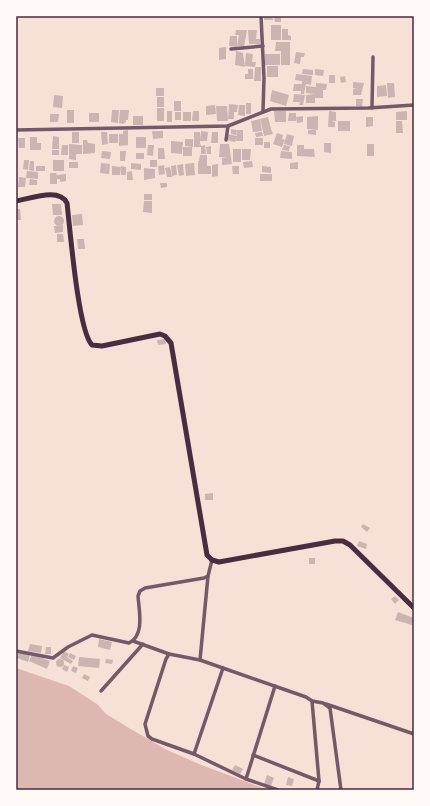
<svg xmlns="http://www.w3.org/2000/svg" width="430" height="806" viewBox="0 0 430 806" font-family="'Sofia Sans Condensed',sans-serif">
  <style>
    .water { fill: #dcb8b0 }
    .building { fill: #ccb4b1 }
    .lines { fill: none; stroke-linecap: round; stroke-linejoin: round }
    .minor { stroke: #755966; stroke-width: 3.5 }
    .primary { stroke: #4a2c40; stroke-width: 5 }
    .neatline { fill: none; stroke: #4a2c40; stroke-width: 1.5 }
  </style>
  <rect width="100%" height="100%" fill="#f7e1d7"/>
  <!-- water -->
  <polygon class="water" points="16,668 69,686 97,704 106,714 129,728 167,750 199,764 268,790 16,790"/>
  <!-- building -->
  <g class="building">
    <polygon points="264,16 272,16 273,20 264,20"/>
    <polygon points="274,16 281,16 281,22 275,22"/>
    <polygon points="271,25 281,25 281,32 275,32 281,32 281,40 271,40"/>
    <polygon points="282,29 288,29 288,35 291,36 291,40 282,40"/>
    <polygon points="236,30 247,30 244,47 237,46 239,35 235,35"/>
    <polygon points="248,30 257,30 256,39 260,39 260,44 249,44"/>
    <polygon points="230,36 237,36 237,47 229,46"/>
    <polygon points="276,42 290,42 290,65 281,65 281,51 275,51"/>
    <polygon points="226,47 226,59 219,60 219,48"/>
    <polygon points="236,51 243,53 245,67 235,65"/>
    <polygon points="296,52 305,53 304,57 301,57 300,64 294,63"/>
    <polygon points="246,53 253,54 252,62 256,62 255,67 245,66"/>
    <rect x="265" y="54" width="15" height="11"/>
    <rect x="267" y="66" width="11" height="11"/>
    <polygon points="255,67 261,67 261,81 254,81"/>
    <polygon points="248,69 253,69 253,79 245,79 245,74 248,74"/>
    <polygon points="303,69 313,70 313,75 302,74"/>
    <polygon points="315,69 324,70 323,76 315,75"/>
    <polygon points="296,74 312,76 311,85 306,84 304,94 301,94 301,91 293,91 294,84 302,84 302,81 295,80"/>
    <rect x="329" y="75" width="6" height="8"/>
    <polygon points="345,76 346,82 341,83 340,77"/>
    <polygon points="353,82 364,83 361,95 353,95 353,89 357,89 353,88"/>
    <polygon points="316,83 327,84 326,90 323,90 323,98 315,98 315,103 306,103 306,95 315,94 306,93 306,86 316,87"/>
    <polygon points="387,83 394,83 395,97 388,98"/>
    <polygon points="386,85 387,96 377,97 377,86"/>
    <rect x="156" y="88" width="8" height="8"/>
    <polygon points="272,90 289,95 286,106 270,101"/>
    <polygon points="294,94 305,95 303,105 299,105 300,102 293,102"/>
    <polygon points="54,95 63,96 62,108 53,107"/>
    <rect x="157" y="97" width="7" height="10"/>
    <polygon points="356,99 363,99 362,107 356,106"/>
    <rect x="174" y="101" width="7" height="10"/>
    <rect x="246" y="103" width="5" height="11"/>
    <polygon points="229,104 238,105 237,112 234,112 234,119 228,119"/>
    <polygon points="215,105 216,114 206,115 206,106"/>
    <polygon points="239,105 245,105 245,116 238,115"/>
    <polygon points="216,106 227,106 228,121 217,121"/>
    <rect x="157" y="108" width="7" height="13"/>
    <rect x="67" y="110" width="7" height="13"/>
    <polygon points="112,110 119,110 118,123 111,122"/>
    <polygon points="120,110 129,110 128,120 126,120 126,122 123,124 119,123"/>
    <rect x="167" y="111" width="5" height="11"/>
    <polygon points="193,111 199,111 199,121 192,121"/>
    <polygon points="274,111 286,111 286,122 275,122"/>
    <polygon points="329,111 336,112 336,121 331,121 335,122 335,127 328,127"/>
    <polygon points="407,111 407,120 396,120 396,112"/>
    <rect x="175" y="112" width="6" height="8"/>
    <rect x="183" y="112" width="8" height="9"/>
    <rect x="89" y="113" width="10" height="9"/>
    <polygon points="289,113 296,113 296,121 288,121"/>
    <polygon points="50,114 59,114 58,122 50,122"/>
    <rect x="133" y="116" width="10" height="9"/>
    <polygon points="303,116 303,122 297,123 296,117"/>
    <polygon points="318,116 318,130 307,129 307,117"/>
    <polygon points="268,117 271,129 263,131 260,119"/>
    <polygon points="366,117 373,117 373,126 366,127"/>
    <polygon points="260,119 262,131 253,132 251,121"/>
    <rect x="338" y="121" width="12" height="10"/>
    <polygon points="396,121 402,121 403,133 396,133"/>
    <polygon points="231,129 237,130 236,135 231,134"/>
    <polygon points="271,129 273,134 264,136 263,131"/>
    <polygon points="128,130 128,145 119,146 119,134 123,134 123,131"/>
    <polygon points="237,130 243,130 243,141 236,141"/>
    <polygon points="308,130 316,130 316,135 308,134"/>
    <polygon points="152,131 163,131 163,138 153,139"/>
    <polygon points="201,131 208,132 207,141 200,141"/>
    <rect x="72" y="132" width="7" height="11"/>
    <polygon points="101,132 107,132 108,144 102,145"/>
    <polygon points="194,132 200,132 200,143 201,146 205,145 206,154 201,154 201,147 194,147"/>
    <polygon points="212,132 218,132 218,143 211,143"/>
    <polygon points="262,132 263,136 256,137 255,133"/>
    <polygon points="277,133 283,135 282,139 285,140 282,147 273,144"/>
    <rect x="109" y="134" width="9" height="9"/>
    <polygon points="227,134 237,136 235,142 226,140"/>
    <polygon points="287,134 294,136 292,146 284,144"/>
    <polygon points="53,136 59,137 59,149 52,149"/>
    <polygon points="30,137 37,137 37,143 41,143 41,150 30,150"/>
    <rect x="136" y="137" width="10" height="11"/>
    <polygon points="18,138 25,138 25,148 19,148"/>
    <rect x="255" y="138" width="8" height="7"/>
    <polygon points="185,139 193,139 193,147 185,146"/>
    <polygon points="83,140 87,140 88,143 95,144 95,153 83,154"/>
    <polygon points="171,141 183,142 182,154 171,153"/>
    <rect x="264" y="142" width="6" height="6"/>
    <polygon points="324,143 331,143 331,153 324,152"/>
    <polygon points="69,144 82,145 82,154 76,154 76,160 69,159"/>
    <polygon points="220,144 229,144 232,164 222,165 222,158 228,158 219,157"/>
    <rect x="367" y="144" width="7" height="12"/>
    <polygon points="62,145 68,145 68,155 61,155"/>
    <polygon points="148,145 154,145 153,156 147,155"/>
    <polygon points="284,145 290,146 289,151 282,150"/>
    <polygon points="297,145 304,145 304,149 314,149 315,157 297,156"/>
    <polygon points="211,146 211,154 207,154 206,147"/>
    <rect x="183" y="147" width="9" height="9"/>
    <polygon points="158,148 164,148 165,159 158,159"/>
    <rect x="233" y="149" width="8" height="13"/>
    <polygon points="242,149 251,149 250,160 242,160"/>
    <rect x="52" y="150" width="7" height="5"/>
    <polygon points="102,151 111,152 110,159 101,158"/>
    <polygon points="120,151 126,151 125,161 120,161"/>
    <polygon points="281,151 292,152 292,159 280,158"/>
    <rect x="136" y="153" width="8" height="6"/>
    <polygon points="200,155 207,155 207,166 211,166 211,174 198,174 198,161 199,161"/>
    <polygon points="24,160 29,160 28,170 23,169"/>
    <rect x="53" y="160" width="11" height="11"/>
    <rect x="150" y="160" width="7" height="7"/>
    <polygon points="30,161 34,161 34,171 29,170"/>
    <polygon points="252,161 253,167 244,168 243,162"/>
    <rect x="69" y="162" width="9" height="6"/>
    <polygon points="298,162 298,169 290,169 290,163"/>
    <polygon points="101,163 110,164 109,174 100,173"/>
    <polygon points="131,163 141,164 141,170 131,169"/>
    <polygon points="194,163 195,175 186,176 185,164"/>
    <polygon points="183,164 184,175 179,176 177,165"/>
    <polygon points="218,164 218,176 212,177 212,165"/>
    <polygon points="164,165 165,174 159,175 158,166"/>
    <polygon points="176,165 177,175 172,176 171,166"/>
    <rect x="36" y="166" width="9" height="5"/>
    <polygon points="112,166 121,167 120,175 112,175"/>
    <polygon points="121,166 126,167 126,175 121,175"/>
    <polygon points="232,166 239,166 239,174 233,174"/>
    <polygon points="262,166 271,167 271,173 262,172"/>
    <polygon points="170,167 172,177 167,177 165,168"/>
    <polygon points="144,168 155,169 155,178 144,180"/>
    <polygon points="27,171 38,172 38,179 26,178"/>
    <polygon points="132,171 133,180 127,180 127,172"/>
    <polygon points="50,173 56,173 57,175 66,174 66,181 60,182 60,179 57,179 57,184 50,184"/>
    <rect x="260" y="174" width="12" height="7"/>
    <polygon points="19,177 26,178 25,187 18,187"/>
    <polygon points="30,179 37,180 37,185 29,185"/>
    <polygon points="160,183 167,183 167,187 161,188"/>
    <rect x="144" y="194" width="8" height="6"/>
    <polygon points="144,201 152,201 152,213 143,212"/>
    <polygon points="52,204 61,204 62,215 53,215"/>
    <polygon points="16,209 20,209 21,220 16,220"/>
    <polygon points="82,214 83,225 73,226 72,215"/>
    <circle cx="59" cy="221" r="5"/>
    <polygon points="63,225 63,232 55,233 54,226"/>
    <polygon points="57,234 63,234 64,242 57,242"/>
    <polygon points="77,239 84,239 85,249 78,249"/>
    <polygon points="165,339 166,344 158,345 157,340"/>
    <polygon points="213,493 213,500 205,500 205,494"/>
    <polygon points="363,524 370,528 367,532 361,527"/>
    <polygon points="359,541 367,544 366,549 357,546"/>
    <rect x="309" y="558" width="6" height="6"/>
    <polygon points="395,596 399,600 395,604 391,599"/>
    <polygon points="398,612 414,618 412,625 395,620"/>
    <polygon points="99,639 112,642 110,650 98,647"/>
    <polygon points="30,644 42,646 41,653 28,651"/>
    <polygon points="46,647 51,647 51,654 45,654"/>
    <polygon points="64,651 69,654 67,657 73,661 71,664 60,658"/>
    <polygon points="19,652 30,655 28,662 17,658"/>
    <polygon points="70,653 76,656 74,660 68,657"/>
    <polygon points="32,654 50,661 47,669 29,661"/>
    <polygon points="79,657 100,659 99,668 78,666"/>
    <polygon points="106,659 113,660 112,664 105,663"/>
    <circle cx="60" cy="663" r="4"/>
    <polygon points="64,665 69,667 67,672 62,669"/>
    <polygon points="73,666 78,668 76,673 71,671"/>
    <polygon points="84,674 90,677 88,681 82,678"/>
    <polygon points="235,765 243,769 240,774 232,770"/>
    <polygon points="267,775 274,778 271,786 264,784"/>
    <polygon points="288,777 294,779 292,786 286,785"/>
  </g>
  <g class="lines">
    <!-- minor -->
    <g class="minor">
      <polyline points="261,16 264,78 263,111"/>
      <polyline points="231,49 263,46"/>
      <polyline points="372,108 373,57"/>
      <polyline points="16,130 228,126 271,109 368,108 414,105"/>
      <polyline points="226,140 228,126"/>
      <polyline points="133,641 169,654"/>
      <path d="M16,651L53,658L68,647L92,635L129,643C145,635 139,611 138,596L140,591L145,588L204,578L208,576L212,560"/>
      <polyline points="200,660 208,576"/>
      <polyline points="101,691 143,644"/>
      <polyline points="312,701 323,703 330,708 341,790"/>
      <polyline points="326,704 414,734"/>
      <polyline points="194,754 223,668"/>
      <polyline points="253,755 319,781"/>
      <polyline points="246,779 275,686"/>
      <polyline points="278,790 246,779 194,754 152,739 148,736 145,724 166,659 169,654 200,660 306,697 312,701 319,781 317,790"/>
    </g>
    <!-- primary -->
    <path class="primary" d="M16,201C30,199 59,187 67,203C70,228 78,331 92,345L102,346L160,334L165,336L171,343L207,555L212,560L219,562L335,541H343L350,545L414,608"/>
  </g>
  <!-- border -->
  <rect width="430" height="806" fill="none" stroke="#fffaf5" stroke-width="34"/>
  <rect x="17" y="17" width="396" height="772" class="neatline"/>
</svg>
